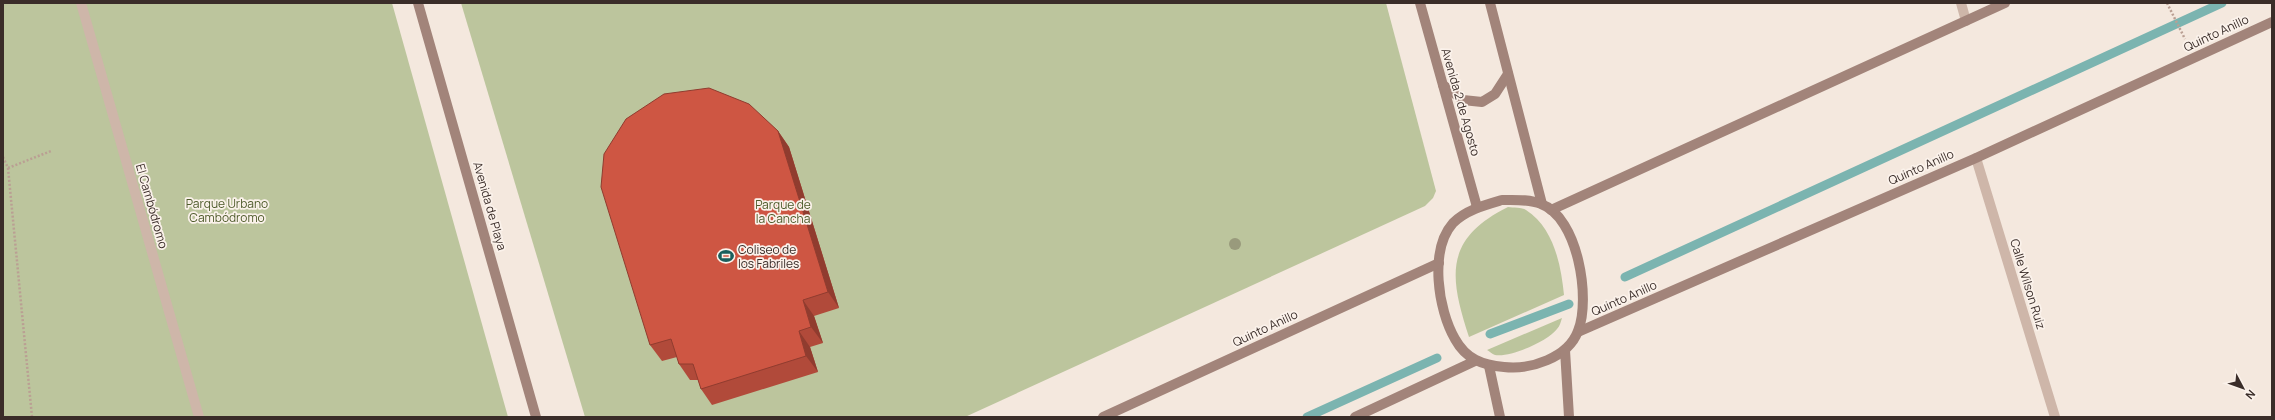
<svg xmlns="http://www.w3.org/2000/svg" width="2275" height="420" viewBox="0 0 2275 420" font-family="Manrope,sans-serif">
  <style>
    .green { fill: #bcc59d }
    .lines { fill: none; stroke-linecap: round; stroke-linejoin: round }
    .stream { stroke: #7bb4b0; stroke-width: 9 }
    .path { stroke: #ba9f93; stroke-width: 2.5; stroke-dasharray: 2 2; stroke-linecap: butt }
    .lane { stroke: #ceb6a9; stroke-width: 10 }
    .street { stroke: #ceb6a9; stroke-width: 10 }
    .secondary { stroke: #a2847a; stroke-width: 10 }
    .tree { fill: #999a7c }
    .wall { fill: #b14a3a }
    .shaded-wall { fill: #903c2f }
    .building { fill: #ce5643; stroke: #903c2f }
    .labels { text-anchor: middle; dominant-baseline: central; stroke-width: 3.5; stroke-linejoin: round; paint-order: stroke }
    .street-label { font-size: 12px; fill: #3a2d29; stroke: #fbf2eb }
    .park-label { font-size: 12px; fill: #4e5b2b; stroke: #fbf2eb }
    .poi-label { font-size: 12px; fill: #3a2d29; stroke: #fbf2eb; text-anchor: start }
  </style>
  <rect width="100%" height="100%" fill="#f4e8de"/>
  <!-- green -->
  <g class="green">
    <polygon points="3,3 392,3 508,417 3,417"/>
    <polygon points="461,3 1386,3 1436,191 1433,198 1425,206 965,417 585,417"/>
    <path d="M1508,207C1513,208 1522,207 1526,210C1554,228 1561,265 1564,295L1469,337C1449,276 1444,239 1508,207Z"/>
    <path d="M1562,318C1561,321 1560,326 1557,329C1548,341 1510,358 1495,355C1492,354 1489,351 1487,350Z"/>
  </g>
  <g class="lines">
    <!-- stream -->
    <g class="stream">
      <polyline points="1625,277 2222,3"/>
      <polyline points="1490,334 1569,304"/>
      <polyline points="1307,417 1437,358"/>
    </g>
    <!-- path -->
    <g class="path">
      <polyline points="2167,3 2185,39"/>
      <polyline points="3,157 8,168 32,417"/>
      <polyline points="8,168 51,151"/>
    </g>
    <!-- lane -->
    <polyline class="lane" points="81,3 199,417"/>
    <!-- street -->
    <g class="street">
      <polyline points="1961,3 1966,21"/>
      <polyline points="1976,158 2055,417"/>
    </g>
    <!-- secondary -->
    <g class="secondary">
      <polyline points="418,3 536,417"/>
      <polyline points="1420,3 1477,207"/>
      <polyline points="1490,3 1542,204"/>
      <polyline points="1443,85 1463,100 1482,102 1495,94 1508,74"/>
      <path d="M1502,200C1515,200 1529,199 1541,204C1578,217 1591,299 1578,331C1568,358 1530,370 1504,367C1482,365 1466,359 1455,339C1438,310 1429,250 1453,223C1466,210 1485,205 1502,200Z"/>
      <polyline points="1551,210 2005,3"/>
      <polyline points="1578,332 1976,158 2272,22"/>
      <polyline points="1565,350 1569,417"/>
      <polyline points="1489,366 1500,417"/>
      <polyline points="1103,417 1439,263"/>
      <polyline points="1355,417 1475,361"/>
    </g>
  </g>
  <!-- trees -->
  <circle class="tree" cx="1235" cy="244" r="6"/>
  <!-- wall -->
  <polygon class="wall" points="778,131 789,147 839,308 814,316 823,343 810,347 818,372 712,405 701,389 698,380 690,380 679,364 677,357 662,361 650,345"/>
  <!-- shaded-wall -->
  <g class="shaded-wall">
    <polygon points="778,131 789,147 839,308 828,292"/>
    <polygon points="803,300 814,316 823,343 811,327"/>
    <polygon points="799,331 810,347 818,372 806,356"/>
  </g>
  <!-- building -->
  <polygon class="building" points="709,88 749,104 778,131 828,292 803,300 811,327 799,331 806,356 701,389 693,364 679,364 671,339 650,345 601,187 604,154 626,119 664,94"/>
  <!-- icons -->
  <defs>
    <symbol id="stadium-bare" viewBox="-9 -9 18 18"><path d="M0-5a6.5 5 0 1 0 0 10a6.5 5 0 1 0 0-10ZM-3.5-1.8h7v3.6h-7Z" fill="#1b5f5d" stroke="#fbf2eb" stroke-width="2.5" paint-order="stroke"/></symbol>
  </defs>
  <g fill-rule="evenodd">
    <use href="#stadium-bare" x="715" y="245" width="22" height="22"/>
  </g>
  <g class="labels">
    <!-- street labels -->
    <g class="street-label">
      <text transform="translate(2216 33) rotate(-25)">Quinto Anillo</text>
      <text transform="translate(1461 102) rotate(74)">Avenida 2 de Agosto</text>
      <text transform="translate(1921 167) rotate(-24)">Quinto Anillo</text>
      <text transform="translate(152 206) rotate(74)">El Cambódromo</text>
      <text transform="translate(490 206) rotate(74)">Avenida de Playa</text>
      <text transform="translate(2028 284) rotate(73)">Calle Wilson Ruiz</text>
      <text transform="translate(1624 298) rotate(-24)">Quinto Anillo</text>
      <text transform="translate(1265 328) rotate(-25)">Quinto Anillo</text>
    </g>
    <!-- park labels -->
    <g class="park-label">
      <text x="227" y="203">Parque Urbano<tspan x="227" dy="14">Cambódromo</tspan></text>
      <text x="783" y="204">Parque de<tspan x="783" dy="14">la Cancha</tspan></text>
    </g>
    <!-- poi labels -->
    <g class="poi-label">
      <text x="738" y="249">Coliseo de<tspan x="738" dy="14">los Fabriles</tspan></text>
    </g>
  </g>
  <!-- border -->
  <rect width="2275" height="420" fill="none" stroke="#3a2d29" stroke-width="8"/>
  <!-- north arrow -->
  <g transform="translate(2243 388) rotate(131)" stroke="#fbf2eb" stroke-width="3" paint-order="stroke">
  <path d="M0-3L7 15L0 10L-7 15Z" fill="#3a2d29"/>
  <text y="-6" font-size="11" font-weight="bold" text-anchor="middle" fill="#3a2d29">N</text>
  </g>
</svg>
